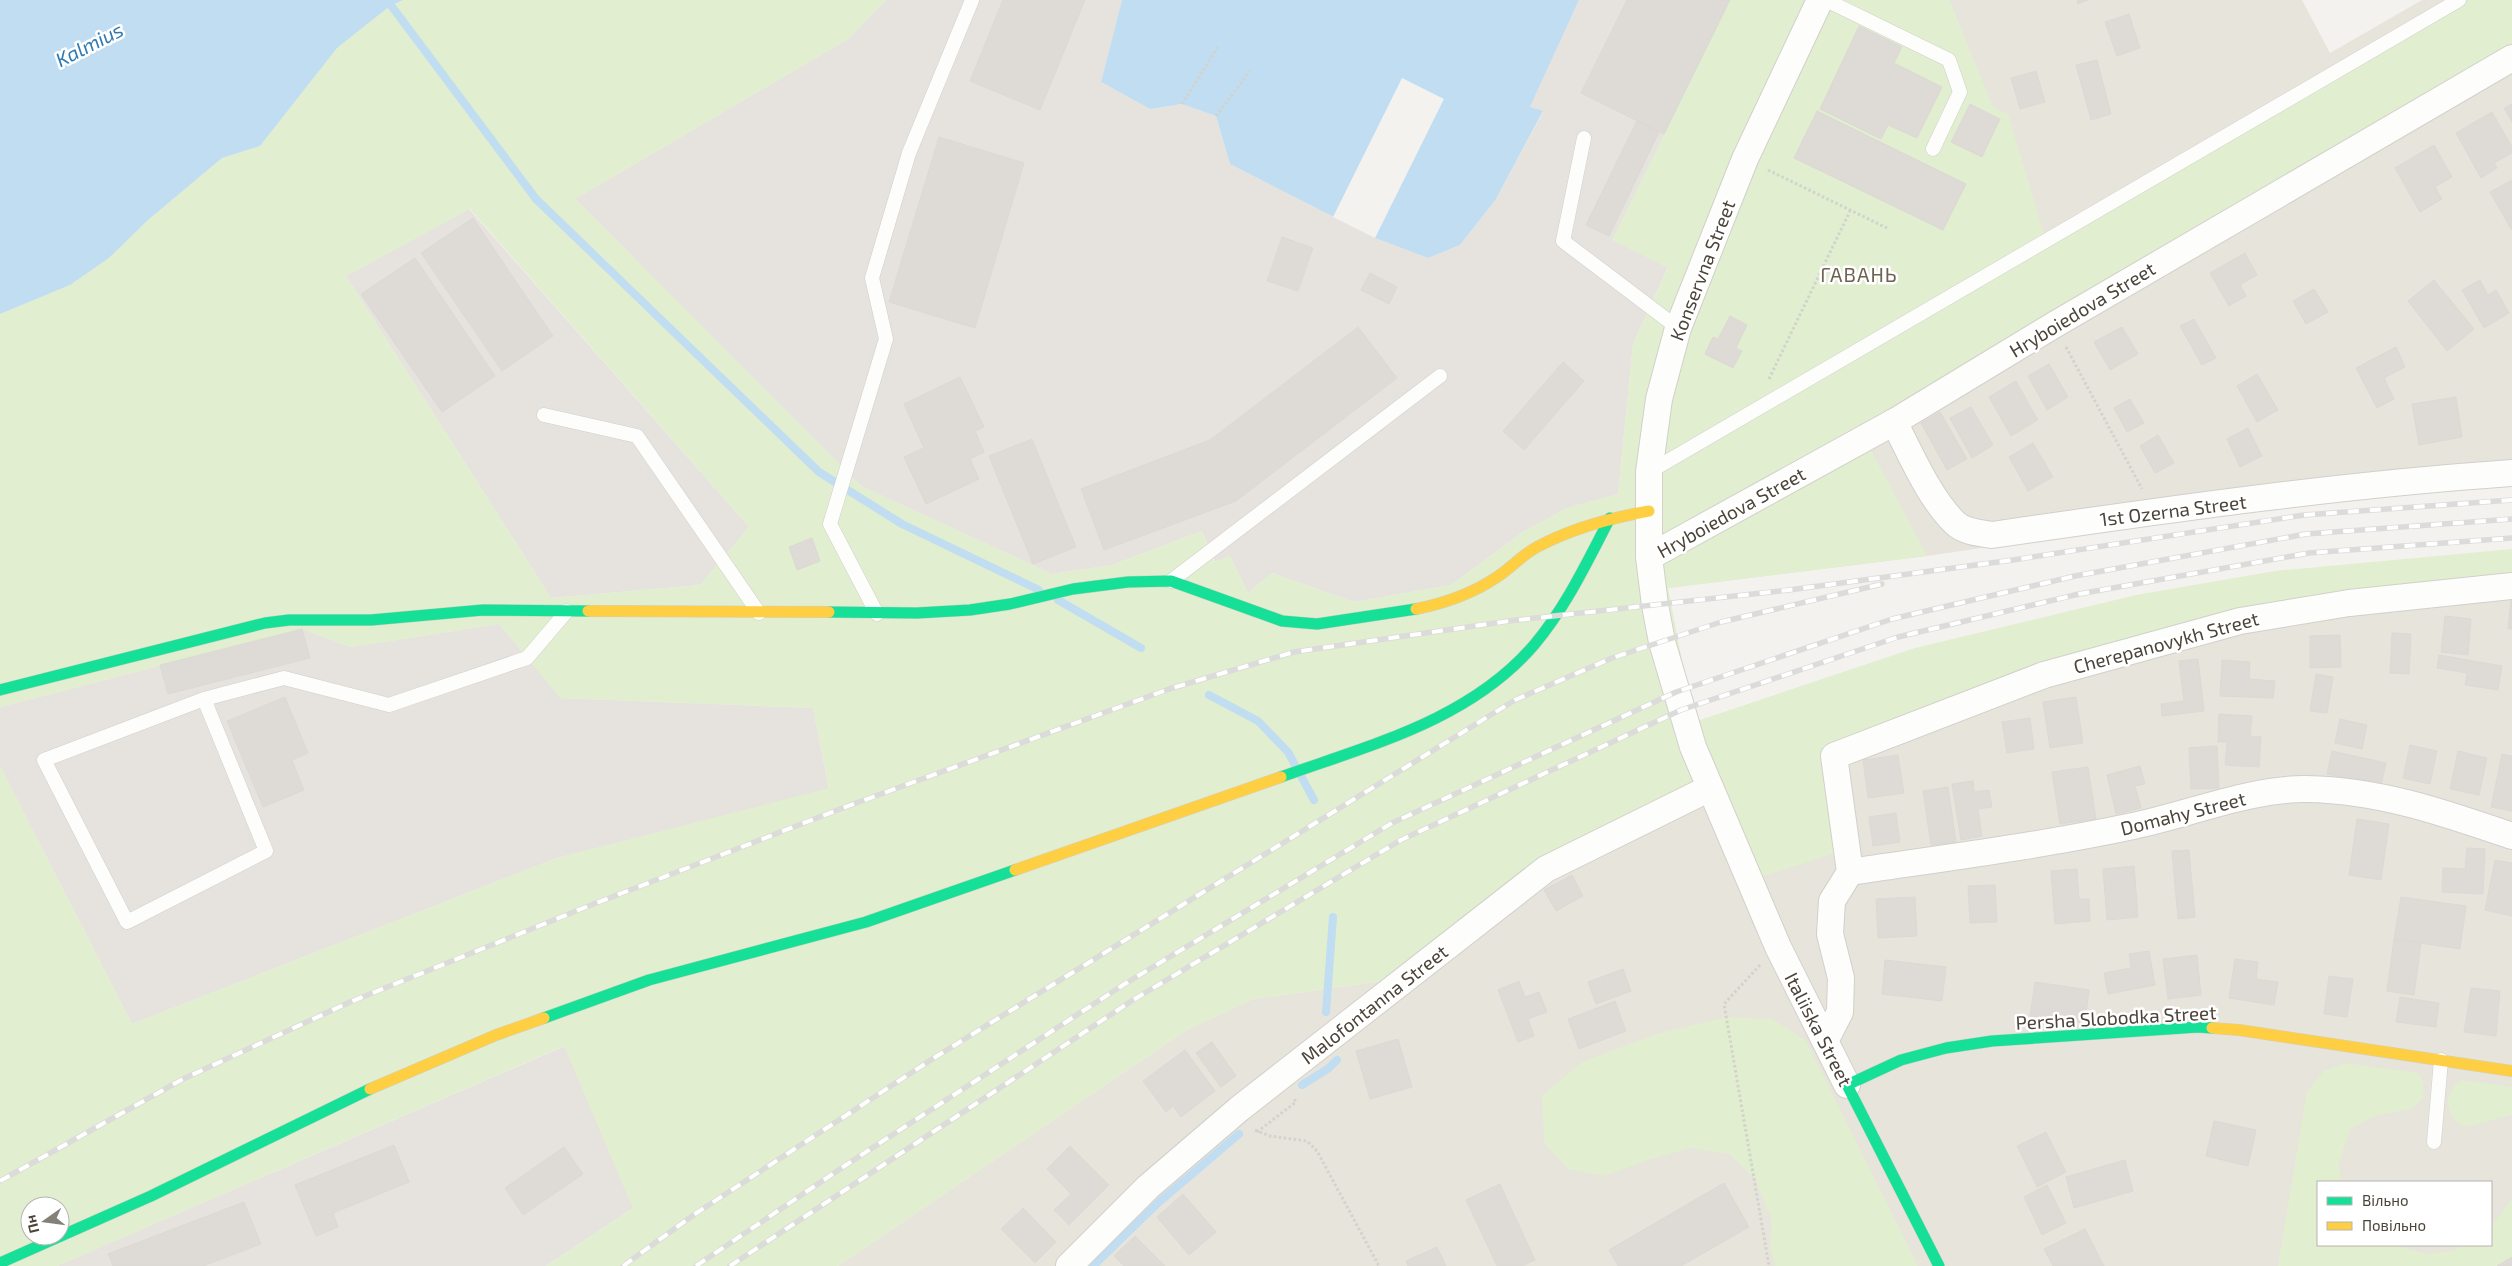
<svg xmlns="http://www.w3.org/2000/svg" width="2512" height="1266" viewBox="0 0 2512 1266" font-family="'Exo 2',sans-serif">
  <style>
    .residential { fill: #e7e4dc; fill-rule: evenodd }
    .industrial { fill: #e6e2de }
    .green { fill: #e1eecf; fill-rule: evenodd }
    .water { fill: #c0ddf1 }
    .pier { fill: #f4f2ee }
    .lines { fill: none; stroke-linecap: round; stroke-linejoin: round }
    .stream { stroke: #c0ddf1; stroke-width: 8 }
    .building { fill: #dedbd6; stroke: #dcd9d4 }
    .lane-casing { stroke: #d2d0cb; stroke-width: 15 }
    .street-casing { stroke: #d2d0cb; stroke-width: 28 }
    .fast-casing { stroke: #d3cfc5; stroke-width: 12 }
    .slow-casing { stroke: #d3cfc5; stroke-width: 12 }
    .path { stroke: #d3d2cc; stroke-width: 3; stroke-dasharray: 2.5 2.5; stroke-linecap: butt }
    .lane { stroke: #fdfdfc; stroke-width: 14 }
    .street { stroke: #fdfdfc; stroke-width: 26 }
    .fast { stroke: #16e098; stroke-width: 11 }
    .slow { stroke: #ffcf43; stroke-width: 11 }
    .rail-casing { stroke: #dbdbda; stroke-width: 5.5 }
    .rail { stroke: #fff; stroke-width: 4; stroke-dasharray: 11; stroke-linecap: butt }
    .labels { text-anchor: middle; dominant-baseline: central; stroke-width: 5; stroke-linejoin: round; paint-order: stroke }
    .street-label { font-size: 19px; fill: #4b4439; stroke: #fff }
    .water-label { font-size: 20px; font-style: italic; fill: #2e7ab2; stroke: #fff }
    .neighbourhood-label { font-size: 20px; letter-spacing: 1px; fill: #6e6250; stroke: #fff }
  </style>
  <rect width="100%" height="100%" fill="#f4f2ee"/>
  <!-- residential -->
  <g class="residential">
    <polygon points="1949,0 2302,0 2330,53 2422,0 2512,0 2512,483 2288,503 1927,556 1668,588 1635,547 1636,472 2044,234"/>
    <path d="M2512,575V1266H838L1188,1029L1253,999L1389,980L1695,783L1836,853L1821,748L2041,664ZM2318,1182H2491V1245H2318Z"/>
  </g>
  <!-- industrial -->
  <g class="industrial">
    <polygon points="886,0 1122,0 1101,82 1150,109 1182,104 1216,116 1230,164 1375,238 1428,258 1460,245 1496,199 1543,112 1530,107 1579,0 1730,0 1613,240 1668,267 1633,344 1618,494 1567,508 1523,532 1451,585 1354,602 1272,573 1248,593 1230,556 1215,562 1202,531 1112,565 1052,574 861,486 575,199 848,39"/>
    <polygon points="469,209 749,527 700,585 551,598 346,276"/>
    <polygon points="499,624 561,698 813,708 829,789 557,858 132,1024 0,766 0,707 302,629 351,647"/>
    <polygon points="565,1046 633,1208 546,1266 57,1266"/>
  </g>
  <!-- green -->
  <g class="green">
    <path d="M403,0H886L848,39L575,199L861,486L1052,574L1112,565L1202,531L1214,562L1230,556L1248,593L1272,573L1354,602L1451,585L1523,532L1567,508L1618,494L1633,344L1668,268L1612,240L1730,0H1949L1993,107L2008,114L2044,234L1636,472L1635,547L1667,554L1865,439L1927,556L1668,588L1694,722L1915,648L2136,595L2275,571L2512,549V575L2041,664L1821,748L1836,853L1754,879L1712,777L1389,980L1253,999L1188,1029L838,1266H546L633,1208L564,1046L57,1266H0V766L132,1024L557,858L829,788L813,708L560,698L499,624L351,647L302,629L0,707V314L70,285L109,258L148,220L222,158L260,146L337,48L390,6ZM470,209L749,527L700,585L551,598L346,276ZM30,1206H60V1236H30Z"/>
    <polygon points="2469,0 2512,0 2512,56 1663,542 1662,470"/>
    <polygon points="1727,1017 1773,1019 1806,1041 1918,1266 1775,1266 1770,1243 1772,1221 1755,1179 1729,1154 1691,1148 1648,1160 1604,1176 1568,1169 1544,1143 1542,1096 1582,1062 1656,1034"/>
    <polygon points="2346,1063 2417,1073 2423,1081 2424,1097 2413,1108 2372,1117 2350,1129 2339,1163 2341,1182 2318,1182 2318,1245 2394,1245 2427,1254 2454,1250 2463,1245 2491,1245 2491,1227 2512,1199 2512,1266 2278,1266 2307,1091 2324,1071"/>
    <path d="M2462,1080L2512,1087V1115C2495,1118 2480,1125 2463,1127L2452,1117L2447,1100L2455,1085Z"/>
  </g>
  <!-- water -->
  <g class="water">
    <polygon points="0,0 403,0 390,6 337,48 260,146 222,158 148,220 109,258 70,285 0,314"/>
    <polygon points="1122,0 1579,0 1530,107 1543,111 1496,199 1460,245 1428,258 1375,238 1230,164 1216,116 1182,104 1150,109 1101,82"/>
  </g>
  <!-- pier -->
  <polygon class="pier" points="1402,78 1444,99 1375,238 1333,217"/>
  <g class="lines">
    <!-- stream -->
    <g class="stream">
      <polyline points="387,0 536,199 819,472 902,524 1039,590"/>
      <polyline points="1058,600 1141,648"/>
      <polyline points="1209,695 1258,721 1288,752 1314,800"/>
      <polyline points="1326,1012 1333,917"/>
      <polyline points="1302,1085 1329,1068 1337,1060"/>
      <polyline points="1093,1266 1158,1203 1239,1134"/>
    </g>
  </g>
  <!-- building -->
  <g class="building">
    <polygon points="1003,0 1085,0 1040,110 970,81"/>
    <polygon points="1627,0 1730,0 1664,134 1581,93"/>
    <polygon points="2077,0 2088,0 2078,4"/>
    <polygon points="2129,14 2140,48 2117,56 2105,22"/>
    <polygon points="1859,26 1902,47 1894,63 1942,87 1917,138 1888,125 1881,139 1820,109"/>
    <polygon points="2097,60 2111,114 2091,120 2076,65"/>
    <polygon points="2036,71 2045,102 2020,109 2011,78"/>
    <polygon points="1970,104 2000,119 1982,157 1951,142"/>
    <polygon points="2512,104 2512,122 2504,108"/>
    <polygon points="1817,111 1966,184 1943,230 1794,158"/>
    <polygon points="2492,112 2512,147 2512,153 2494,163 2497,168 2481,178 2456,133"/>
    <polygon points="1637,121 1659,132 1609,236 1586,225"/>
    <polygon points="939,137 1024,163 975,328 889,302"/>
    <polygon points="2434,145 2452,177 2435,187 2442,199 2420,212 2395,168"/>
    <polygon points="2512,180 2512,229 2511,229 2490,192"/>
    <polygon points="473,218 553,336 502,371 421,253"/>
    <polygon points="1282,237 1313,248 1298,291 1267,281"/>
    <polygon points="2245,253 2257,275 2240,285 2246,296 2229,306 2210,273"/>
    <polygon points="415,258 495,376 442,412 361,294"/>
    <polygon points="1370,273 1397,287 1389,304 1361,290"/>
    <polygon points="2434,280 2474,329 2447,351 2408,301"/>
    <polygon points="2480,280 2488,295 2496,290 2509,313 2484,328 2462,290"/>
    <polygon points="2314,289 2328,312 2306,324 2293,301"/>
    <polygon points="1730,316 1747,325 1736,348 1742,351 1733,368 1705,354 1713,337 1718,339"/>
    <polygon points="2194,319 2216,358 2202,365 2180,326"/>
    <polygon points="1358,327 1397,378 1236,501 1104,550 1081,489 1210,440"/>
    <polygon points="2122,327 2138,354 2110,370 2094,342"/>
    <polygon points="2396,347 2405,367 2384,378 2394,399 2377,408 2356,368"/>
    <polygon points="1563,362 1584,381 1524,450 1503,431"/>
    <polygon points="2049,364 2068,397 2047,410 2028,376"/>
    <polygon points="2257,374 2278,410 2257,422 2237,386"/>
    <polygon points="960,377 984,427 975,431 984,452 970,459 979,479 926,504 904,457 924,448 904,404"/>
    <polygon points="2016,381 2038,420 2011,436 1989,397"/>
    <polygon points="2456,397 2462,437 2419,445 2412,404"/>
    <polygon points="2130,399 2144,423 2127,432 2114,408"/>
    <polygon points="1971,407 1993,445 1972,458 1950,418"/>
    <polygon points="1940,412 1967,459 1947,470 1921,423"/>
    <polygon points="2248,428 2262,456 2240,467 2227,439"/>
    <polygon points="2158,435 2174,463 2155,473 2140,446"/>
    <polygon points="1032,439 1076,547 1033,564 989,456"/>
    <polygon points="2033,443 2053,477 2028,491 2009,457"/>
    <polygon points="812,538 820,561 797,570 789,547"/>
    <polygon points="2511,600 2512,600 2512,629 2508,629"/>
    <polygon points="2445,616 2471,619 2468,655 2441,652"/>
    <polygon points="302,629 310,658 168,694 160,665"/>
    <polygon points="2392,633 2411,634 2409,674 2390,673"/>
    <polygon points="2340,635 2341,667 2310,668 2310,636"/>
    <polygon points="2439,655 2502,666 2498,690 2465,685 2467,673 2437,668"/>
    <polygon points="2198,659 2204,711 2162,716 2161,704 2184,701 2179,661"/>
    <polygon points="2222,660 2250,662 2249,679 2275,681 2273,698 2220,696"/>
    <polygon points="2316,674 2333,677 2327,713 2310,711"/>
    <polygon points="285,697 308,753 292,760 304,790 263,807 227,721"/>
    <polygon points="2076,697 2083,743 2050,748 2043,702"/>
    <polygon points="2219,714 2252,716 2250,736 2261,737 2259,767 2225,765 2227,742 2218,742"/>
    <polygon points="2030,718 2034,749 2007,753 2002,722"/>
    <polygon points="2340,719 2367,725 2362,749 2335,743"/>
    <polygon points="2410,745 2437,751 2430,784 2403,778"/>
    <polygon points="2217,746 2219,788 2191,789 2189,748"/>
    <polygon points="2332,751 2386,763 2381,786 2327,774"/>
    <polygon points="2458,751 2487,758 2479,795 2450,789"/>
    <polygon points="2502,754 2512,756 2512,811 2491,807"/>
    <polygon points="1898,755 1904,793 1868,798 1863,760"/>
    <polygon points="2140,766 2145,784 2135,786 2141,808 2116,814 2107,775"/>
    <polygon points="2088,767 2096,819 2060,824 2052,772"/>
    <polygon points="1973,781 1974,792 1989,790 1992,807 1978,809 1982,836 1961,840 1952,784"/>
    <polygon points="1948,787 1956,842 1931,845 1923,791"/>
    <polygon points="1896,813 1900,842 1873,846 1869,817"/>
    <polygon points="2357,819 2389,824 2381,880 2349,875"/>
    <polygon points="2467,848 2485,849 2483,894 2442,892 2443,868 2465,869"/>
    <polygon points="2189,850 2195,917 2178,919 2172,851"/>
    <polygon points="2495,860 2512,863 2512,916 2485,910"/>
    <polygon points="2134,866 2138,917 2107,920 2103,869"/>
    <polygon points="2077,869 2079,899 2089,899 2090,921 2055,924 2051,871"/>
    <polygon points="1572,875 1583,896 1556,911 1544,890"/>
    <polygon points="1995,885 1997,922 1970,923 1968,886"/>
    <polygon points="1915,897 1917,936 1878,938 1876,899"/>
    <polygon points="2401,897 2466,906 2460,949 2394,939"/>
    <polygon points="2394,939 2421,943 2414,995 2387,991"/>
    <polygon points="2149,951 2155,985 2108,994 2104,973 2131,968 2129,954"/>
    <polygon points="2197,955 2201,995 2168,999 2163,959"/>
    <polygon points="2235,959 2258,962 2256,979 2278,982 2274,1005 2229,998"/>
    <polygon points="1885,960 1946,967 1942,1001 1882,994"/>
    <polygon points="1623,969 1631,991 1596,1004 1588,982"/>
    <polygon points="2329,976 2353,979 2347,1017 2324,1014"/>
    <polygon points="1519,981 1525,997 1539,992 1547,1012 1528,1019 1534,1036 1518,1042 1498,990"/>
    <polygon points="2035,982 2089,990 2085,1023 2030,1016"/>
    <polygon points="2471,988 2500,991 2496,1036 2464,1032"/>
    <polygon points="2400,997 2439,1003 2436,1027 2396,1022"/>
    <polygon points="1615,1001 1626,1031 1579,1049 1568,1019"/>
    <polygon points="1398,1039 1412,1087 1370,1099 1356,1051"/>
    <polygon points="1212,1042 1236,1076 1221,1087 1196,1053"/>
    <polygon points="1185,1050 1215,1091 1181,1117 1173,1106 1166,1112 1143,1081"/>
    <polygon points="2214,1121 2256,1130 2248,1166 2206,1156"/>
    <polygon points="2046,1132 2066,1172 2037,1187 2017,1146"/>
    <polygon points="394,1145 409,1182 333,1213 338,1227 316,1236 295,1185"/>
    <polygon points="1070,1146 1109,1185 1069,1225 1054,1210 1071,1194 1047,1169"/>
    <polygon points="564,1147 583,1174 523,1215 505,1188"/>
    <polygon points="2125,1160 2133,1191 2074,1208 2066,1177"/>
    <polygon points="1724,1183 1749,1227 1681,1266 1618,1266 1609,1250"/>
    <polygon points="1500,1184 1535,1260 1522,1266 1497,1266 1466,1200"/>
    <polygon points="2047,1185 2066,1223 2042,1235 2024,1197"/>
    <polygon points="1183,1194 1216,1232 1189,1255 1157,1217"/>
    <polygon points="244,1202 261,1244 203,1266 113,1266 108,1254"/>
    <polygon points="1023,1208 1056,1242 1035,1263 1001,1229"/>
    <polygon points="2085,1229 2104,1266 2053,1266 2044,1249"/>
    <polygon points="1135,1236 1165,1266 1124,1266 1114,1256"/>
    <polygon points="1437,1247 1446,1266 1408,1266 1406,1261"/>
    <polygon points="2512,1257 2512,1266 2497,1266"/>
  </g>
  <g class="lines">
    <defs>
      <g id="lane">
        <polyline points="1826,0 1949,60 1960,92 1933,149"/>
        <polyline points="1584,138 1563,241 1678,328"/>
        <polyline points="544,415 637,436 759,613"/>
        <polyline points="1649,472 2459,0"/>
        <polyline points="1171,581 1440,376"/>
        <polyline points="877,614 830,524 886,339 872,278 909,153 972,0"/>
        <polyline points="204,699 266,851 127,922 44,760 204,699 284,678 389,705 527,658 567,611"/>
        <polyline points="2434,1142 2441,1060"/>
      </g>
      <g id="street">
        <polyline points="1820,0 1745,159 1678,328 1659,399 1649,472 1649,557 1655,605 1662,642 1693,747 1778,947 1847,1085"/>
        <path d="M1894,422C1911,454 1929,498 1955,523C1964,532 1980,533 1992,535C2164,510 2338,485 2512,473"/>
        <polyline points="1649,557 1894,422 2054,325 2512,58"/>
        <path d="M1850,872C1944,858 2039,846 2133,826C2187,815 2252,788 2307,789C2379,790 2445,813 2512,836"/>
        <polyline points="1825,1041 1840,1012 1841,978 1830,934 1832,901 1850,872 1834,756 2044,675 2240,621 2349,603 2512,586"/>
        <polyline points="1069,1266 1148,1187 1239,1109 1546,869 1710,788"/>
      </g>
      <g id="fast">
        <polyline points="829,612 917,613 970,610 1010,604 1073,589 1128,582 1171,581 1282,621 1317,624 1416,609"/>
        <polyline points="0,690 265,623 289,620 371,620 483,610 588,611"/>
        <path d="M1281,777C1370,745 1470,720 1534,645C1566,607 1587,562 1610,518"/>
        <polyline points="544,1018 649,980 866,922 1015,870"/>
        <polyline points="0,1263 151,1196 370,1089"/>
        <polyline points="1939,1266 1847,1085 1901,1060 1946,1048 1992,1041 2198,1027 2212,1028"/>
      </g>
      <g id="slow">
        <path d="M1416,609C1446,603 1472,594 1497,577C1511,568 1522,555 1537,547C1572,528 1610,518 1649,511"/>
        <polyline points="588,611 829,612"/>
        <polyline points="1015,870 1281,777"/>
        <polyline points="2212,1028 2239,1030 2512,1071"/>
        <polyline points="370,1089 496,1035 544,1018"/>
      </g>
    </defs>
    <!-- lane casing -->
    <use href="#lane" class="lane-casing"/>
    <!-- street casing -->
    <use href="#street" class="street-casing"/>
    <!-- fast casing -->
    <use href="#fast" class="fast-casing"/>
    <!-- slow casing -->
    <use href="#slow" class="slow-casing"/>
    <!-- path -->
    <g class="path">
      <polyline points="1182,104 1218,47"/>
      <polyline points="1216,116 1250,71"/>
      <polyline points="1768,170 1889,229"/>
      <polyline points="2066,347 2142,489"/>
      <polyline points="1769,379 1850,211"/>
      <polyline points="1760,965 1724,1004 1769,1266"/>
      <polyline points="1255,1130 1270,1136 1307,1141 1317,1151 1379,1266"/>
      <polyline points="1257,1132 1296,1102 1293,1097"/>
    </g>
    <!-- lane -->
    <use href="#lane" class="lane"/>
    <!-- street -->
    <use href="#street" class="street"/>
    <!-- fast -->
    <use href="#fast" class="fast"/>
    <!-- slow -->
    <use href="#slow" class="slow"/>
    <defs>
      <g id="rail">
        <polyline points="0,1181 183,1079 350,1002 586,907 848,806 1169,689 1294,652 1509,621 1789,590 2013,560 2304,515 2512,500"/>
        <polyline points="623,1266 695,1214 937,1056 1515,700 1612,658 1721,622 1882,584"/>
        <polyline points="696,1266 846,1165 1123,985 1392,823 1676,692 1892,619 2075,576 2306,534 2512,519"/>
        <polyline points="730,1266 1133,1000 1401,840 1681,710 1898,637 2079,594 2309,553 2512,538"/>
      </g>
    </defs>
    <!-- rail casing -->
    <use href="#rail" class="rail-casing"/>
    <!-- rail -->
    <use href="#rail" class="rail"/>
  </g>
  <g class="labels">
    <!-- street labels -->
    <g class="street-label">
      <text transform="translate(1702 270) rotate(-69)">Konservna Street</text>
      <text transform="translate(2082 309) rotate(-31)">Hryboiedova Street</text>
      <text transform="translate(2173 510) rotate(-7)">1st Ozerna Street</text>
      <text transform="translate(1731 512) rotate(-29)">Hryboiedova Street</text>
      <text transform="translate(2166 642) rotate(-15)">Cherepanovykh Street</text>
      <text transform="translate(2183 813) rotate(-14)">Domahy Street</text>
      <text transform="translate(1374 1004) rotate(-38)">Malofontanna Street</text>
      <text transform="translate(2116 1017) rotate(-3)">Persha Slobodka Street</text>
      <text transform="translate(1819 1029) rotate(63)">Italiiska Street</text>
    </g>
    <!-- water labels -->
    <g class="water-label">
      <text transform="translate(89 44) rotate(-27)">Kalmius</text>
    </g>
    <!-- neighbourhood labels -->
    <g class="neighbourhood-label">
      <text x="1859" y="274">ГАВАНЬ</text>
    </g>
  </g>
  <!-- legend -->
  <rect x="2317" y="1181" width="175" height="65" fill="#ffffff" stroke="#b7b4b0"/>
  <rect x="2327" y="1197" width="25" height="8" fill="#16e098" stroke="#b7b4b0"/>
  <text x="2362" y="1206" font-size="15" fill="#4b4439">Вільно</text>
  <rect x="2327" y="1222" width="25" height="8" fill="#ffcf43" stroke="#b7b4b0"/>
  <text x="2362" y="1231" font-size="15" fill="#4b4439">Повільно</text>
  <!-- north arrow -->
  <g transform="translate(45 1221) rotate(256)"><circle r="24" fill="#ffffff" stroke="#b7b4b0"/>
  <path d="M0-4L9 19L0 12L-9 19Z" fill="#868178"/>
  <text y="-8" font-size="14" font-weight="bold" text-anchor="middle" fill="#4b4439">Пн</text>
  </g>
</svg>
